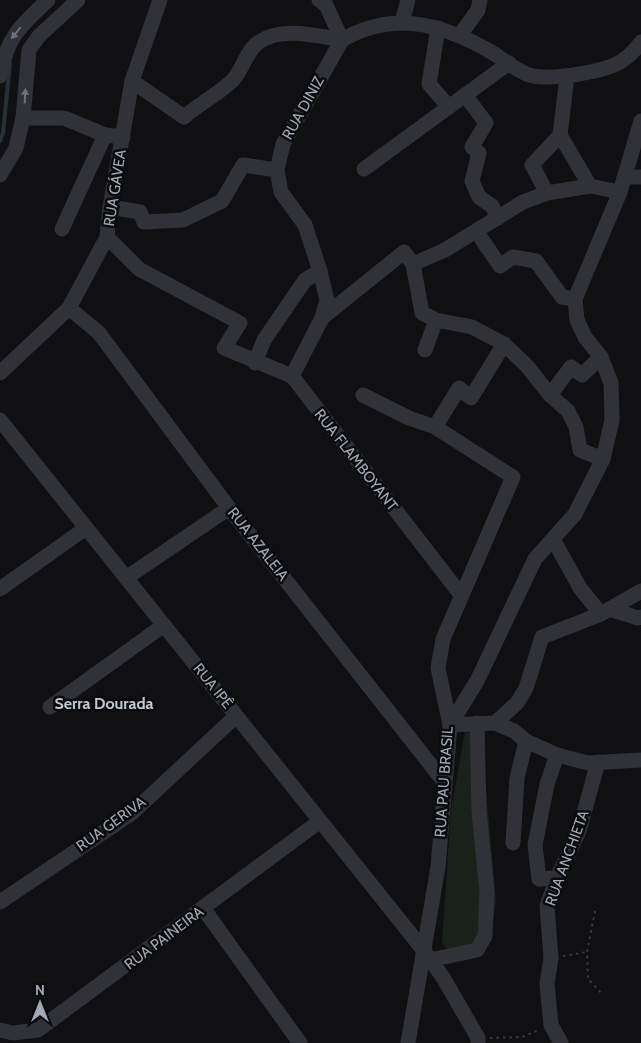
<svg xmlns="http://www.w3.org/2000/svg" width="641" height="1043" viewBox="0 0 641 1043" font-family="Cabin,sans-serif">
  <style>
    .green { fill: #1a211a }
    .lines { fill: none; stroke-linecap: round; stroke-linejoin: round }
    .stream { stroke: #263036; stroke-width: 4 }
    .path { stroke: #373a3e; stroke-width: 2; stroke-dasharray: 2.5 4; stroke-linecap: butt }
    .minor { stroke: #313237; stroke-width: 15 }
    .oneway { fill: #6e737b }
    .labels { text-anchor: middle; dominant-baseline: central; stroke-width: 5; stroke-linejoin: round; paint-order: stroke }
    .street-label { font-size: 15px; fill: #a0a8b3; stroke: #0b0b0d }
    .neighbourhood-label { font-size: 16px; font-weight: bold; fill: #c1c7cf; stroke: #0b0b0d }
  </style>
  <rect width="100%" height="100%" fill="#101012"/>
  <!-- green -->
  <polygon class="green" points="465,732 481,734 496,900 490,939 455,958 442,943 451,809"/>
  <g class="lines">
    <!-- stream -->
    <polyline class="stream" points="0,141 3,133 10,63"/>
    <!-- path -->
    <g class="path">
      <polyline points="595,911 587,952 588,979 603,995"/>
      <polyline points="563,956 587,952"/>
      <polyline points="490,1038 522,1037 539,1030"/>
    </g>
    <!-- minor -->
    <g class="minor">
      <polyline points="319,0 326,5 342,40"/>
      <polyline points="402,22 408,0"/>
      <polyline points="438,28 429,84 449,107"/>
      <polyline points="460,35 478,10 480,0"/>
      <polyline points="342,40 283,144 277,170 281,192 305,225 320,271 327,300 322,318 292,376 461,595"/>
      <path d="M0,76C7,37 20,26 48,0"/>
      <polyline points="567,76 560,135 590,186"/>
      <path d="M132,81L184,117C198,105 221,92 233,80C243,69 246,51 259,42C282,26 317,36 342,40C391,11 439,23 486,49C500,56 514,70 529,75C549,81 605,72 622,61C629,56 636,49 641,42"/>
      <polyline points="465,95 486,123 472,147 479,153 472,181 479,197 492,206 498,218"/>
      <polyline points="23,118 64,118 105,135"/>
      <polyline points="364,169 509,63"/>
      <polyline points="0,175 16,148 23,118 29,50 39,36 78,0"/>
      <polyline points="624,177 641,177"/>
      <polyline points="547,193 532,165 560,135"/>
      <polyline points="110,207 140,212 144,222 183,220 222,201 243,165 277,170"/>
      <polyline points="62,229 105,135 123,137"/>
      <polyline points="476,231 500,266 513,257 536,261 562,297 575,299"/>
      <polyline points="107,237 139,269 240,323 224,348 292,376"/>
      <polyline points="413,264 445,250 523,202 547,193 590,186 620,192"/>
      <polyline points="69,308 99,333 229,508 445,783"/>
      <polyline points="322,318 404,252 413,264 422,313 436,320 472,327 504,344 527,366 550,395 568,411 576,427 580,450 603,459"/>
      <polyline points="425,350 436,320"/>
      <polyline points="255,363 264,340 305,280 320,271"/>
      <polyline points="0,373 69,308 107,237 110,207 132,81 160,0"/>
      <polyline points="363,395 409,418 435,427 513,477 443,639 438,668 450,725 438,867 408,1043"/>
      <polyline points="550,395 571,367 582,375 601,357"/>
      <polyline points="0,420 425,952 444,979 478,1038 478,1043"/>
      <polyline points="435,427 459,388 471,398 504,344"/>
      <polyline points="553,539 580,588 601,614"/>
      <polyline points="126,578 229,508"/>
      <polyline points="0,589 86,528"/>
      <polyline points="610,609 638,618 641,617"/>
      <polyline points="50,707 164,625"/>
      <polyline points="495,723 517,703 526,688 542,637 601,614 641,591"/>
      <polyline points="450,725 477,681 535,559 575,514 603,459 612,420 611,383 601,357 585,337 577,320 575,299 620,192 641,121"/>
      <polyline points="450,725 495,723 514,731 526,741 557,755 588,763 641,760"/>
      <polyline points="513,843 517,778 526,741"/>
      <polyline points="557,878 539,879 535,845 547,784 557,755"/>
      <polyline points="0,902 132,813 236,716"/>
      <polyline points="203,908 300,1043"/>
      <polyline points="430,960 477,950 485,936 487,892 479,811 477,723"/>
      <polyline points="0,1030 13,1033 38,1030 320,821"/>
      <polyline points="561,1043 551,1025 547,984 551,958 547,906 557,878 579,831 598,762"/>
    </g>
  </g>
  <!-- one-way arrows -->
  <defs><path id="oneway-solid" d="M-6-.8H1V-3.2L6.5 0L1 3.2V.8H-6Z" transform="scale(1.25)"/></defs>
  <g class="oneway">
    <use href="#oneway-solid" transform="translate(16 33) rotate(129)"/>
    <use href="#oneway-solid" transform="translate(25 96) rotate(-87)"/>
  </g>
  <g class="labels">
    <!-- street labels -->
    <g class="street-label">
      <text transform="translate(303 108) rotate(-61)">RUA DINIZ</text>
      <text transform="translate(115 188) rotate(-81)">RUA GÁVEA</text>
      <text transform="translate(356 460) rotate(52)">RUA FLAMBOYANT</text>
      <text transform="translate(258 544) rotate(52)">RUA AZALEIA</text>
      <text transform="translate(213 686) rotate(51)">RUA IPÊ</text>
      <text transform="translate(444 782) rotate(-86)">RUA PAU BRASIL</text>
      <text transform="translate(111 824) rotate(-36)">RUA GERIVA</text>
      <text transform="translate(567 858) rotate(-70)">RUA ANCHIETA</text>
      <text transform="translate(164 938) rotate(-37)">RUA PAINEIRA</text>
    </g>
    <!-- neighbourhood labels -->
    <g class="neighbourhood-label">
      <text x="104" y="703">Serra Dourada</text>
    </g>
  </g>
  <!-- north arrow -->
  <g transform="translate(40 1003)" stroke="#0b0b0d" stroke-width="4" paint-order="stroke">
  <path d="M0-4L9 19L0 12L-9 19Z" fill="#a0a8b3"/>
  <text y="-8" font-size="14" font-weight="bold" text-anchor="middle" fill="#a0a8b3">N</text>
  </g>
</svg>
